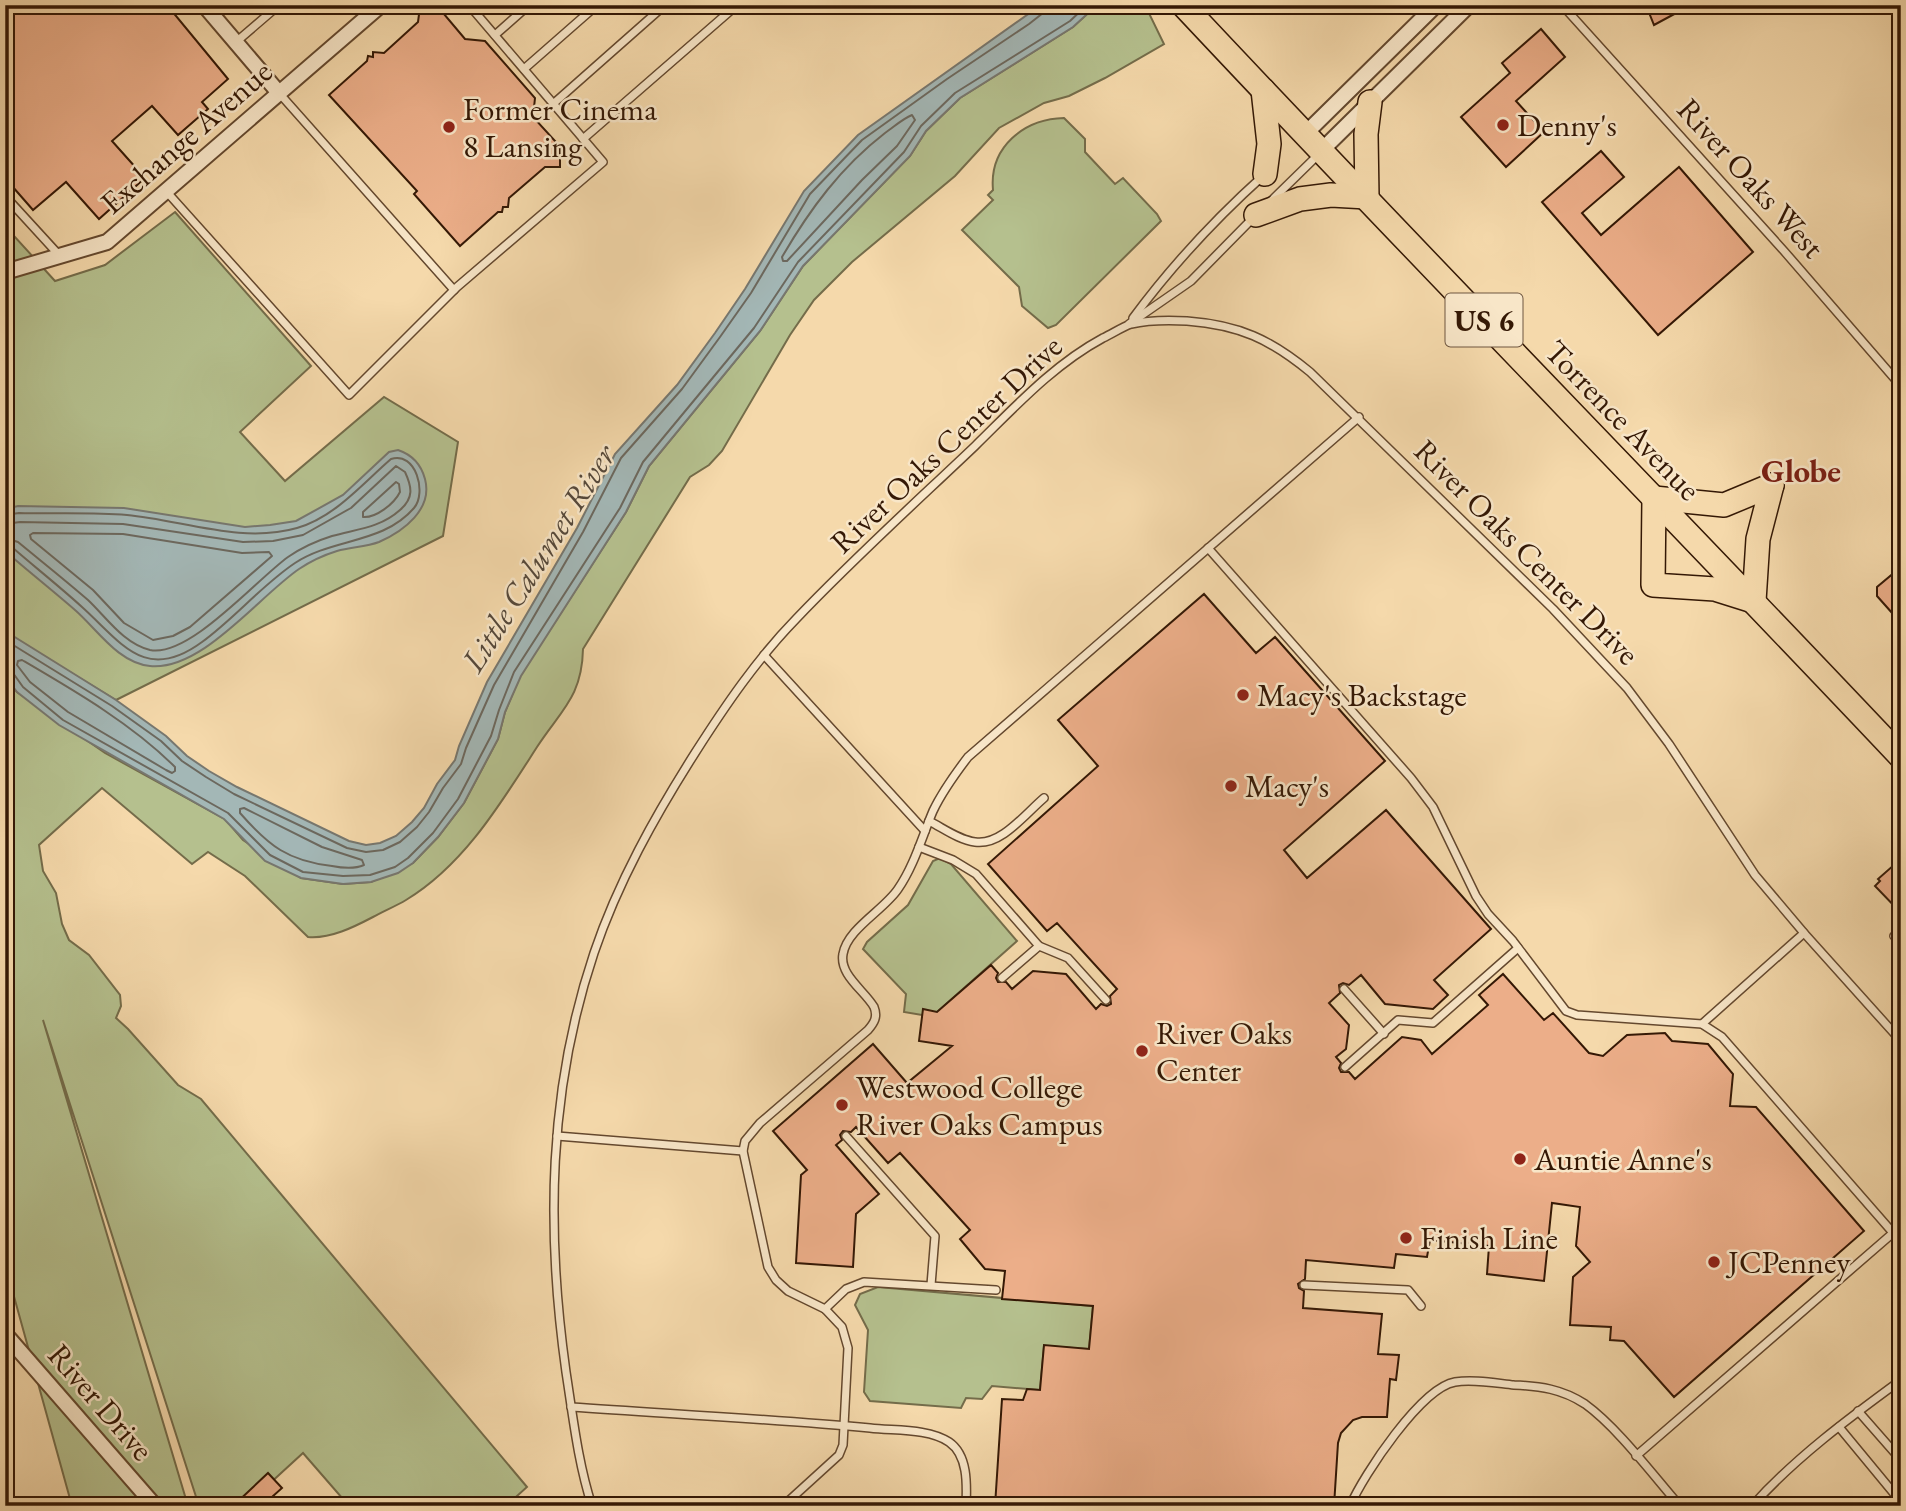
<svg xmlns="http://www.w3.org/2000/svg" width="1906" height="1511" viewBox="0 0 1906 1511" font-family="'EB Garamond',serif">
  <style>
    .green { fill: #b5c08e; stroke: #746c4a; stroke-width: 2 }
    .water { fill: #a3b7b6; stroke: #77776f; stroke-width: 2 }
    .lines { fill: none; stroke-linecap: round; stroke-linejoin: round }
    .shore { stroke: #6c685e; stroke-width: 2 }
    .building { fill: #ecae89; stroke: #341805; stroke-width: 2 }
    .lane-casing { stroke: #64482e; stroke-width: 10 }
    .street-casing { stroke: #64482e; stroke-width: 18 }
    .primary-casing { stroke: #341805; stroke-width: 26 }
    .lane { stroke: #f8e6c8; stroke-width: 7 }
    .street { stroke: #f8e6c8; stroke-width: 14 }
    .primary { stroke: #f5d9ab; stroke-width: 23 }
    .poi-dot { fill: #8f2418; stroke: #f8e6c8; stroke-width: 2.5 }
    .labels { text-anchor: middle; dominant-baseline: central; stroke-width: 5; stroke-linejoin: round; paint-order: stroke }
    .shield { fill: #f8e6c8; stroke: #6f5640; stroke-width: 2 }
    .shield-label { font-size: 30px; font-weight: bold; fill: #341805 }
    .poi-label { font-size: 32px; fill: #341805; stroke: #f8e6c8; text-anchor: start }
    .street-label { font-size: 32px; fill: #341805; stroke: #f8e6c8 }
    .neighbourhood-label { font-size: 33px; font-weight: bold; fill: #7a1f14; stroke: #f8e6c8 }
    .water-label { font-size: 33px; font-style: italic; fill: #55483a; stroke: #f8e6c8 }
  </style>
  <rect width="100%" height="100%" fill="#f5d9ab"/>
  <filter id="stains"><feTurbulence type="fractalNoise" baseFrequency=".00286" numOctaves="4"/><feColorMatrix values="0 0 0 0 .2 0 0 0 0 .09 0 0 0 0 .02 0 0 0 .5 -.17"/></filter>
  <radialGradient id="worn" r=".72"><stop offset=".6" stop-color="#630" stop-opacity="0"/><stop offset="1" stop-color="#630" stop-opacity=".3"/></radialGradient>
  <!-- green -->
  <g class="green">
    <path d="M1097,5H1145L1164,44L1105,78L1069,96L1044,103L999,128L955,176L852,262L814,300L790,335L722,451L709,465L690,477L583,649C582,697 561,710 537,747C501,803 464,865 406,900C396,906 384,911 373,917C354,927 330,939 308,937L245,876L208,852L192,864L102,788L39,845L43,871L56,893L62,924L69,940L89,955L120,995L121,1006L116,1018L128,1029L178,1085L201,1099L527,1487L506,1506H349L303,1453L245,1506H199L43,1020L188,1506H72L5,1264V676L17,692L105,753L225,819L243,840L301,878L343,884L371,882L413,863L438,837L464,803L498,739L505,712L520,676L626,512L649,466L760,331L803,266L910,156L926,131L960,98L1073,27Z"/>
    <path d="M1064,118L1085,139V152L1115,184L1123,178L1157,214L1161,221L1056,325L1048,328L1022,306L1019,287L962,230L993,200L988,195L993,190C989,147 1024,119 1064,118Z"/>
    <polygon points="175,212 311,366 240,432 285,481 384,397 458,442 443,536 116,700 5,633 5,226 55,281 105,265"/>
    <polygon points="940,858 951,864 1017,941 937,1012 922,1015 904,1012 906,994 863,949 867,942 908,905 933,861"/>
    <polygon points="878,1287 1093,1306 1089,1349 1044,1346 1040,1390 992,1386 982,1399 966,1398 961,1408 870,1401 864,1392 868,1330 855,1305 860,1294"/>
  </g>
  <!-- water -->
  <g class="water">
    <polygon points="1041,5 1097,5 1073,27 960,98 926,131 910,156 803,266 760,331 649,466 626,512 521,676 505,712 498,739 464,803 438,837 413,863 398,873 371,882 343,884 301,878 265,861 224,819 59,725 17,692 5,676 5,631 116,700 166,736 187,756 209,771 237,787 349,841 366,845 380,843 396,836 412,822 424,808 437,784 455,760 459,746 487,682 577,528 615,454 677,385 715,333 745,289 804,191 858,135"/>
    <path d="M398,450C413,455 421,464 425,479C433,509 404,531 379,542C366,547 351,547 337,551C324,555 311,561 299,569C258,597 202,671 150,666C118,663 97,629 75,610C52,590 28,571 5,551V509L18,506L124,508L245,527L270,525L296,521L343,495L389,452Z"/>
  </g>
  <g class="lines">
    <!-- shore -->
    <g class="shore">
      <path d="M912,115L915,120L897,146L862,180L787,261H783L782,257C810,209 841,167 885,133C894,127 902,119 912,115Z"/>
      <path d="M396,482L399,484L400,492C394,504 376,518 363,517V512Z"/>
      <path d="M5,515L19,513C55,514 91,512 127,515C182,520 241,544 297,528C335,517 362,484 391,459C416,451 427,493 414,508C383,544 333,538 295,563C262,585 235,618 202,642C145,684 121,642 82,607C59,586 36,568 13,548L5,547"/>
      <path d="M5,524L20,522L123,524L243,542L273,541L303,535L351,508L396,466L405,472C412,487 414,498 400,510C380,528 357,529 332,536C316,541 301,548 288,557C256,580 189,658 150,650C124,644 106,617 88,600C65,580 41,561 18,542L5,538"/>
      <polygon points="33,533 123,534 242,553 269,552 272,556 190,627 173,636 153,640 124,623 93,590 31,539 30,535"/>
      <polyline points="5,640 112,706 161,741 182,761 206,777 234,794 347,848 366,852 383,850 400,842 417,827 429,812 443,788 461,764 466,748 494,685 583,532 621,458 682,389 720,337 751,293 810,194 862,140 947,79 1029,24 1043,13 1045,5"/>
      <path d="M22,660C75,691 132,724 175,767V771L172,773L166,770L68,712L30,682L17,665L18,661Z"/>
      <polyline points="5,671 13,673 23,687 63,720 228,813 270,855 303,872 343,876 370,875 395,867 408,858 433,833 458,799 491,736 499,710 514,672 620,508 643,462 754,328 798,262 904,152 921,126 955,93 1070,21 1087,5"/>
      <path d="M244,808L322,847L362,860L364,865C355,869 342,868 332,866C288,861 269,846 240,813V809Z"/>
    </g>
  </g>
  <!-- building -->
  <g class="building">
    <polygon points="5,5 167,5 228,79 202,102 208,109 178,135 152,106 112,141 145,178 99,219 66,182 33,210 5,178"/>
    <polygon points="1646,5 1691,5 1654,25"/>
    <polygon points="420,7 440,8 439,14 444,14 465,39 485,41 535,98 533,117 556,142 555,148 560,148 560,167 545,167 509,198 508,207 503,207 502,212 498,212 460,246 414,194 417,191 329,95 367,61 368,56 373,57 373,52 384,53 418,22"/>
    <polygon points="1541,29 1565,57 1516,101 1544,132 1506,167 1461,117 1510,73 1502,63"/>
    <polygon points="1601,151 1624,177 1582,213 1601,235 1679,167 1753,252 1658,335 1542,202"/>
    <polygon points="1901,567 1901,623 1877,596 1877,587"/>
    <polygon points="1204,594 1256,653 1275,637 1385,761 1284,850 1307,878 1386,810 1491,929 1434,980 1448,995 1433,1009 1385,1004 1361,975 1349,985 1343,983 1339,985 1340,993 1329,1003 1349,1025 1346,1049 1336,1057 1341,1063 1339,1068 1341,1072 1349,1072 1355,1079 1402,1037 1421,1040 1432,1054 1488,1005 1479,995 1503,974 1544,1020 1553,1013 1589,1053 1603,1056 1627,1035 1665,1033 1672,1041 1708,1044 1733,1074 1730,1106 1756,1107 1864,1231 1674,1397 1624,1341 1610,1340 1611,1327 1570,1325 1573,1277 1590,1262 1576,1246 1580,1207 1552,1203 1544,1281 1487,1274 1489,1246 1430,1240 1427,1257 1396,1254 1394,1268 1306,1260 1305,1279 1298,1284 1299,1288 1304,1291 1303,1308 1382,1314 1378,1354 1399,1355 1396,1380 1390,1379 1387,1417 1362,1417 1353,1420 1341,1433 1338,1443 1334,1506 995,1506 1002,1399 1023,1400 1027,1389 1040,1390 1044,1345 1089,1349 1093,1306 1002,1299 1005,1271 985,1269 960,1239 970,1230 900,1153 888,1163 856,1127 851,1132 843,1131 840,1135 842,1140 836,1145 879,1194 856,1214 853,1267 796,1263 801,1175 807,1170 773,1131 873,1044 907,1083 952,1046 919,1041 923,1009 937,1012 991,965 998,973 996,978 998,982 1006,982 1012,989 1033,971 1066,974 1096,1009 1101,1004 1107,1006 1111,1004 1110,996 1117,989 1057,923 1047,931 988,864 1098,766 1058,720"/>
    <polygon points="1895,864 1901,870 1901,913 1875,886 1880,881 1878,879"/>
    <polygon points="268,1473 282,1488 262,1506 233,1506"/>
  </g>
  <g class="lines">
    <defs>
      <g id="lane">
        <polyline points="1562,5 1784,251 1901,386"/>
        <polyline points="495,35 529,5"/>
        <polyline points="236,42 279,5"/>
        <polyline points="524,69 597,5"/>
        <polyline points="279,93 454,290"/>
        <polyline points="553,104 665,5"/>
        <polyline points="583,139 737,5"/>
        <polyline points="166,191 349,395 457,287 603,162 469,5"/>
        <polyline points="5,196 59,255"/>
        <polyline points="1269,203 1318,155"/>
        <path d="M1133,318C1173,264 1214,220 1264,175"/>
        <polyline points="1129,324 1191,281 1253,218"/>
        <polyline points="1208,548 1411,778 1433,807 1476,896 1488,914 1513,941 1566,1011 1577,1015 1702,1024 1722,1037 1901,1242"/>
        <polyline points="764,655 925,831"/>
        <path d="M929,821C943,828 959,840 975,842C1001,846 1025,814 1044,798"/>
        <polyline points="919,847 953,860 976,874 1039,946 1068,958 1106,1000"/>
        <polyline points="1894,936 1901,940"/>
        <polyline points="1002,978 1039,946"/>
        <polyline points="1344,989 1384,1034"/>
        <polyline points="1702,1024 1804,933"/>
        <polyline points="1345,1067 1398,1020 1433,1023 1518,948"/>
        <polyline points="557,1136 743,1151"/>
        <polyline points="846,1136 935,1236 931,1285"/>
        <polyline points="1304,1285 1408,1290 1421,1306"/>
        <polyline points="825,1309 846,1289 864,1282 996,1290"/>
        <path d="M571,1407C671,1414 771,1419 870,1428C894,1431 928,1428 949,1442C968,1455 967,1484 966,1506"/>
        <polyline points="1858,1411 1901,1460"/>
        <polyline points="1839,1427 1901,1502"/>
        <polyline points="1636,1456 1893,1233"/>
        <path d="M592,1506C578,1463 573,1417 566,1372C546,1230 548,1090 594,953C618,882 655,816 695,753C725,706 757,659 796,619C853,559 915,503 975,446C1015,407 1053,365 1103,338C1112,334 1122,327 1131,324C1149,320 1169,320 1187,321C1239,325 1270,339 1310,372L1553,609L1627,688L1669,744L1755,875L1804,933L1901,1041"/>
        <path d="M783,1506L839,1455L843,1445L848,1348L842,1327L825,1309L788,1291L776,1280L768,1267L743,1151L745,1141L760,1123L868,1030C874,1023 878,1017 874,1007C865,991 839,975 843,954C847,929 884,910 898,889C914,866 922,837 933,811C942,792 955,774 968,757L1359,417"/>
        <path d="M1350,1506C1364,1474 1421,1388 1455,1382C1473,1379 1495,1383 1514,1385C1540,1386 1562,1389 1585,1404C1617,1427 1653,1475 1680,1506"/>
        <path d="M1752,1506C1795,1458 1849,1418 1901,1380"/>
      </g>
      <g id="street">
        <polyline points="204,5 279,93"/>
        <polyline points="1305,134 1436,5"/>
        <polyline points="1322,150 1469,5"/>
        <polyline points="5,272 107,242 381,5"/>
        <polyline points="5,1334 155,1506"/>
      </g>
      <g id="primary">
        <path d="M1183,5C1420,258 1663,505 1901,757"/>
        <polyline points="1263,90 1269,144 1265,174"/>
        <polyline points="1367,197 1366,134 1370,102"/>
        <polyline points="1256,215 1300,199 1331,195 1367,197"/>
        <polyline points="1654,498 1653,585 1715,589 1750,600"/>
        <polyline points="1654,498 1724,505 1772,485"/>
        <polyline points="1754,601 1758,539 1772,485"/>
      </g>
    </defs>
    <!-- lane casing -->
    <use href="#lane" class="lane-casing"/>
    <!-- street casing -->
    <use href="#street" class="street-casing"/>
    <!-- primary casing -->
    <use href="#primary" class="primary-casing"/>
    <!-- lane -->
    <use href="#lane" class="lane"/>
    <!-- street -->
    <use href="#street" class="street"/>
    <!-- primary -->
    <use href="#primary" class="primary"/>
  </g>
  <!-- markers -->
  <g class="poi-dot">
    <circle cx="1503" cy="125" r="7"/>
    <circle cx="449" cy="127" r="7"/>
    <circle cx="1243" cy="695" r="7"/>
    <circle cx="1231" cy="786" r="7"/>
    <circle cx="1142" cy="1051" r="7"/>
    <circle cx="842" cy="1105" r="7"/>
    <circle cx="1520" cy="1159" r="7"/>
    <circle cx="1406" cy="1238" r="7"/>
    <circle cx="1714" cy="1262" r="7"/>
  </g>
  <g class="labels">
    <!-- shield labels -->
    <rect class="shield" x="1445.5" y="293.5" width="77" height="53" rx="5"/>
    <g class="shield-label">
      <text x="1484" y="320">US 6</text>
    </g>
    <!-- poi labels -->
    <g class="poi-label">
      <text x="463" y="109">Former Cinema<tspan x="463" dy="37">8 Lansing</tspan></text>
      <text x="1517" y="125">Denny's</text>
      <text x="1257" y="695">Macy's Backstage</text>
      <text x="1245" y="786">Macy's</text>
      <text x="1156" y="1033">River Oaks<tspan x="1156" dy="37">Center</tspan></text>
      <text x="856" y="1087">Westwood College<tspan x="856" dy="37">River Oaks Campus</tspan></text>
      <text x="1534" y="1159">Auntie Anne's</text>
      <text x="1420" y="1238">Finish Line</text>
      <text x="1728" y="1262">JCPenney</text>
    </g>
    <!-- street labels -->
    <g class="street-label">
      <text transform="translate(186 137) rotate(-41)">Exchange Avenue</text>
      <text transform="translate(1751 178) rotate(48)">River Oaks West</text>
      <text transform="translate(1623 420) rotate(46)">Torrence Avenue</text>
      <text transform="translate(946 444) rotate(-43)">River Oaks Center Drive</text>
      <text transform="translate(1527 552) rotate(45)">River Oaks Center Drive</text>
      <text transform="translate(101 1402) rotate(49)">River Drive</text>
    </g>
    <!-- neighbourhood labels -->
    <g class="neighbourhood-label">
      <text x="1801" y="470">Globe</text>
    </g>
    <!-- water labels -->
    <g class="water-label">
      <text transform="translate(538 558) rotate(-58)">Little Calumet River</text>
    </g>
  </g>
  <!-- margin -->
  <rect width="1906" height="1511" fill="none" stroke="#f5d9ab" stroke-width="28"/>
  <rect x="7" y="7" width="1892" height="1497" fill="none" stroke="#341805" stroke-width="3.5"/>
  <rect x="14" y="14" width="1878" height="1483" fill="none" stroke="#341805" stroke-width="2"/>
  <rect width="100%" height="100%" filter="url(#stains)"/>
  <rect width="100%" height="100%" fill="url(#worn)"/>
</svg>
